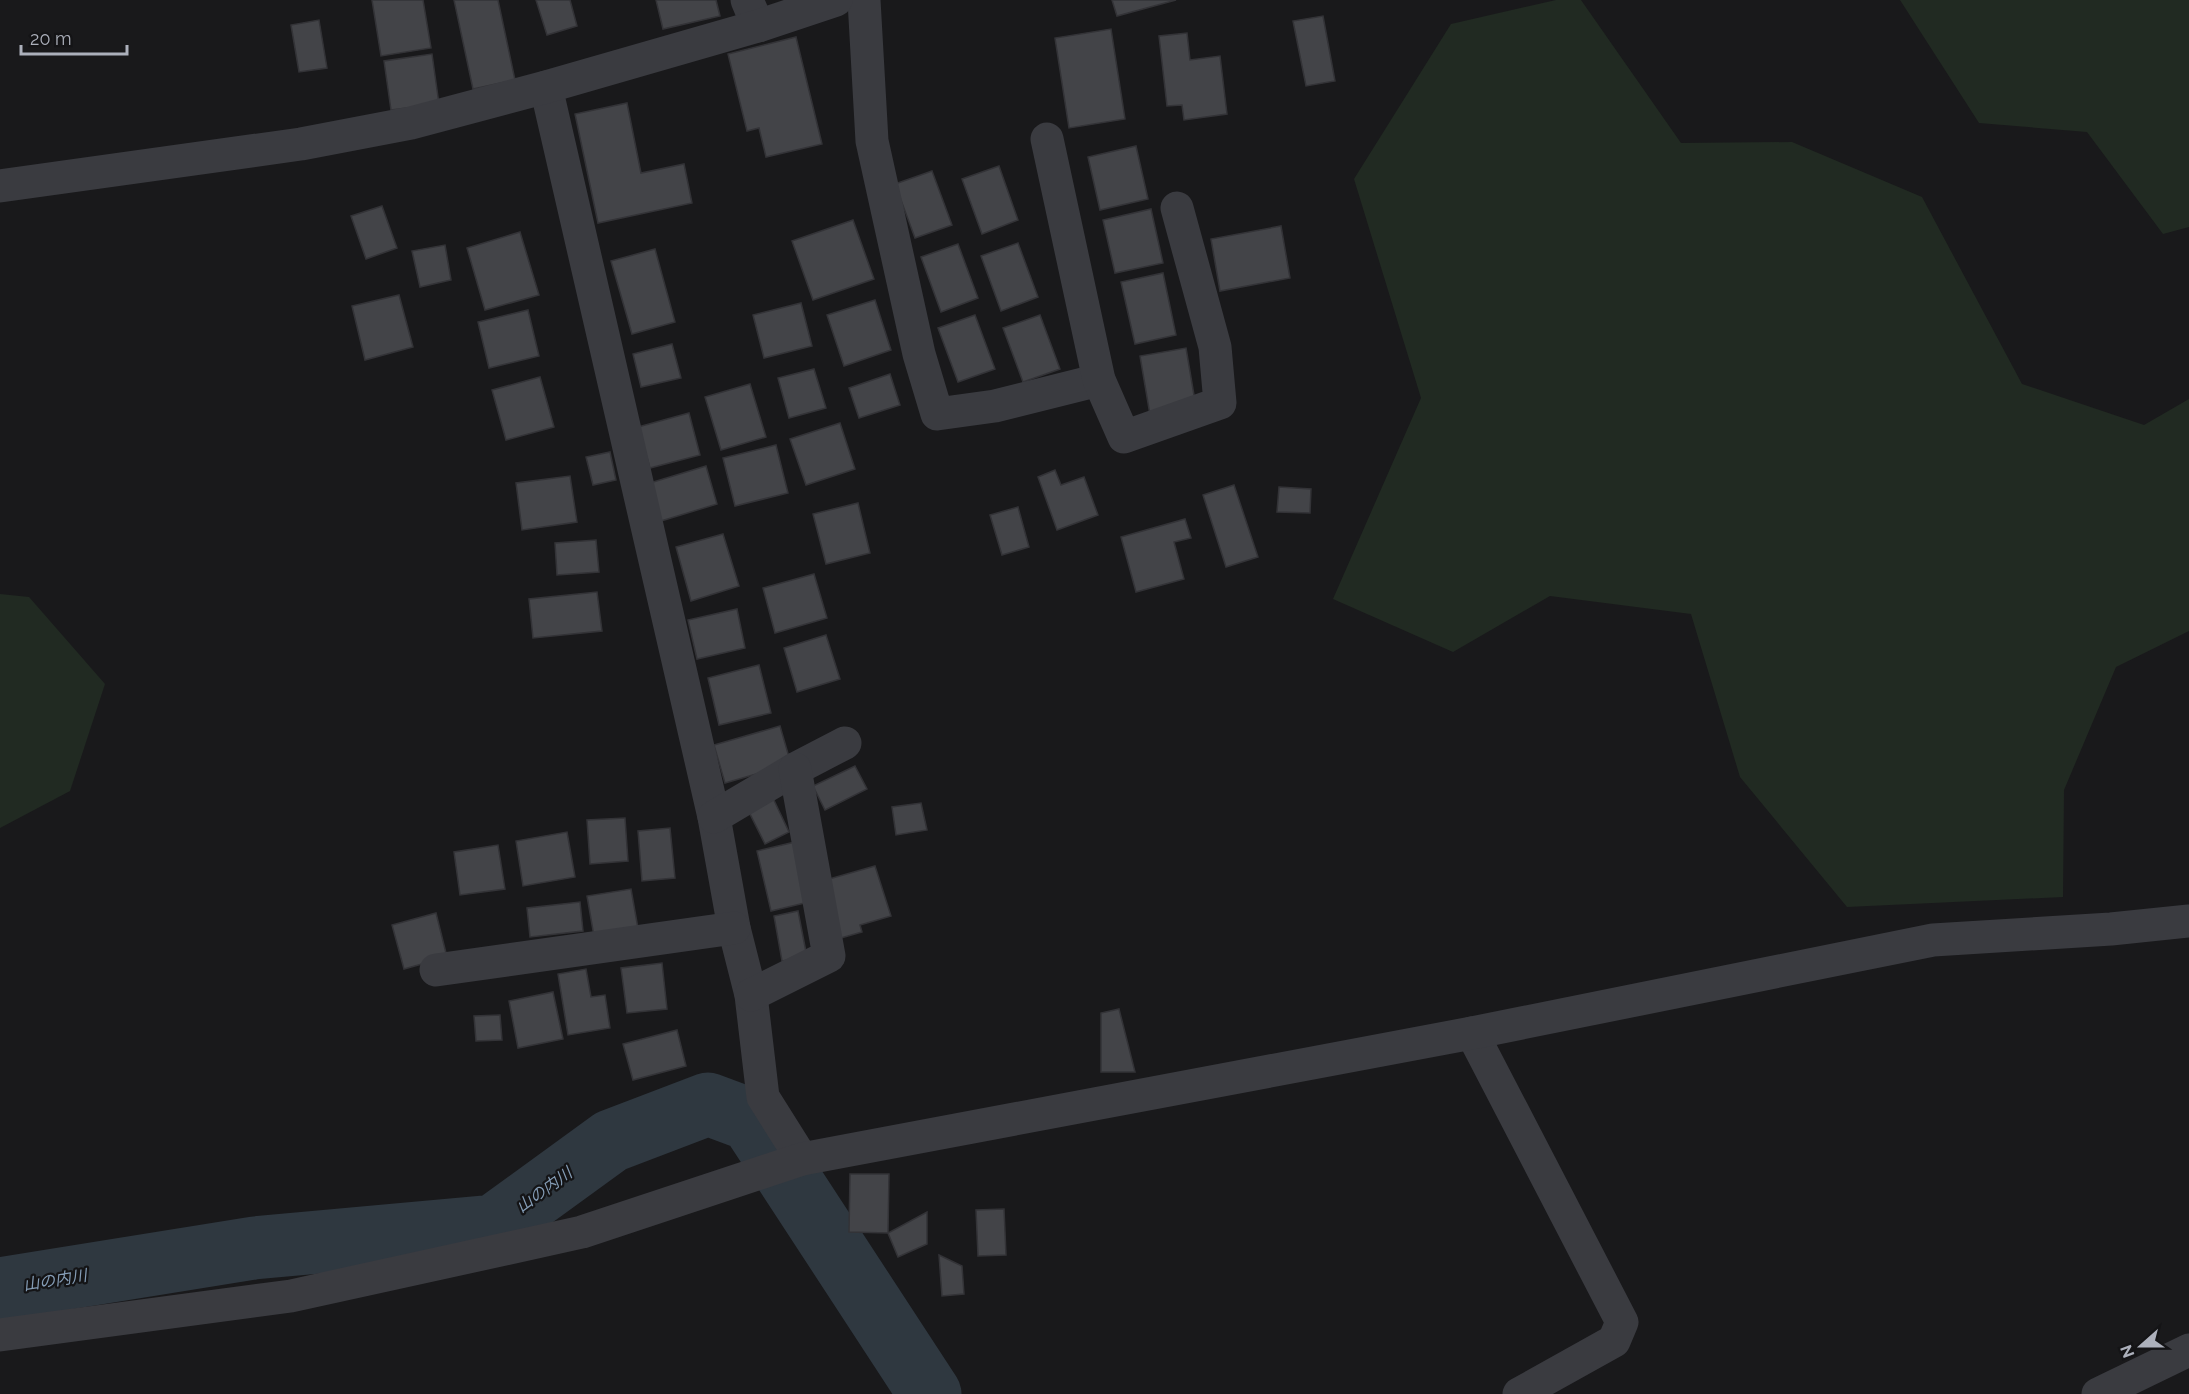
<svg xmlns="http://www.w3.org/2000/svg" width="2189" height="1394" viewBox="0 0 2189 1394" font-family="Raleway,'Noto Sans JP',sans-serif">
  <style>
    .green { fill: #212a22 }
    .lines { fill: none; stroke-linecap: round; stroke-linejoin: round }
    .river { stroke: #2f3840; stroke-width: 63 }
    .building { fill: #434448; stroke: #333337; stroke-width: 1.5 }
    .street { stroke: #3a3b40; stroke-width: 33 }
    .labels { text-anchor: middle; dominant-baseline: central; stroke-width: 4.5; stroke-linejoin: round; paint-order: stroke }
    .water-label { font-size: 16px; font-style: italic; fill: #849cb5; stroke: #141416 }
  </style>
  <rect width="100%" height="100%" fill="#19191b"/>
  <!-- green -->
  <g class="green">
    <polygon points="1556,0 1581,0 1681,143 1792,142 1922,197 2022,384 2144,425 2189,399 2189,631 2116,667 2064,790 2063,897 1847,907 1740,777 1691,614 1550,596 1453,652 1333,599 1421,398 1354,179 1451,24"/>
    <polygon points="1900,0 2189,0 2189,227 2163,234 2087,132 1979,123"/>
    <polygon points="0,594 29,597 105,684 70,791 0,828"/>
  </g>
  <g class="lines">
    <!-- river -->
    <polyline class="river" points="0,1289 254,1248 494,1226 611,1141 708,1104 751,1120 930,1394"/>
  </g>
  <!-- building -->
  <g class="building">
    <polygon points="372,0 423,0 431,48 381,56"/>
    <polygon points="454,0 498,0 515,80 473,89"/>
    <polygon points="536,0 570,0 577,26 547,35"/>
    <polygon points="656,0 716,0 720,16 663,29"/>
    <polygon points="1112,0 1176,0 1117,16"/>
    <polygon points="1323,16 1335,81 1306,86 1293,21"/>
    <polygon points="319,20 327,68 299,72 291,25"/>
    <polygon points="1111,29 1125,119 1069,128 1055,38"/>
    <polygon points="1187,33 1190,60 1220,56 1227,114 1184,120 1182,105 1167,106 1159,36"/>
    <polygon points="796,37 822,144 766,157 759,128 747,131 728,54"/>
    <polygon points="432,54 439,104 391,110 384,61"/>
    <polygon points="627,103 641,173 684,164 692,203 598,223 575,114"/>
    <polygon points="1136,146 1148,199 1100,210 1088,157"/>
    <polygon points="999,166 1018,220 982,234 962,179"/>
    <polygon points="932,171 952,225 915,238 895,184"/>
    <polygon points="382,206 397,248 366,259 351,216"/>
    <polygon points="1151,209 1163,263 1115,273 1103,220"/>
    <polygon points="853,220 874,279 813,300 792,241"/>
    <polygon points="1281,226 1290,278 1220,291 1211,239"/>
    <polygon points="520,232 539,295 485,310 467,248"/>
    <polygon points="1018,243 1038,297 1001,311 981,256"/>
    <polygon points="958,244 978,298 941,312 921,257"/>
    <polygon points="445,245 451,280 420,287 412,251"/>
    <polygon points="655,249 675,322 632,334 611,261"/>
    <polygon points="1163,273 1176,335 1135,344 1121,282"/>
    <polygon points="399,295 413,347 365,360 352,306"/>
    <polygon points="875,300 891,350 844,366 827,315"/>
    <polygon points="801,303 812,346 764,358 753,315"/>
    <polygon points="528,310 539,356 489,368 478,322"/>
    <polygon points="975,315 995,369 958,382 938,328"/>
    <polygon points="1040,315 1060,369 1023,382 1003,328"/>
    <polygon points="672,344 681,378 641,387 633,354"/>
    <polygon points="1186,348 1196,407 1150,415 1140,356"/>
    <polygon points="814,369 826,408 789,418 778,378"/>
    <polygon points="890,374 900,405 859,418 849,388"/>
    <polygon points="540,377 554,427 506,440 492,390"/>
    <polygon points="750,384 766,437 721,450 705,397"/>
    <polygon points="689,413 700,455 650,468 638,427"/>
    <polygon points="840,423 855,469 806,485 790,439"/>
    <polygon points="776,445 788,493 735,506 723,458"/>
    <polygon points="610,452 616,480 593,485 586,457"/>
    <polygon points="706,466 717,504 661,521 650,483"/>
    <polygon points="1055,470 1061,485 1084,477 1098,515 1057,530 1038,477"/>
    <polygon points="570,476 577,522 522,530 516,483"/>
    <polygon points="1234,485 1258,557 1226,567 1203,495"/>
    <polygon points="1279,487 1311,489 1310,513 1277,512"/>
    <polygon points="858,503 870,553 826,564 813,514"/>
    <polygon points="1018,507 1029,547 1002,555 990,515"/>
    <polygon points="1185,519 1191,538 1174,542 1184,579 1136,592 1121,537"/>
    <polygon points="723,534 739,586 691,601 676,547"/>
    <polygon points="596,540 599,572 557,575 555,543"/>
    <polygon points="814,574 827,618 775,633 763,588"/>
    <polygon points="597,592 602,631 533,638 529,599"/>
    <polygon points="737,609 745,648 697,659 688,620"/>
    <polygon points="826,635 840,679 797,692 784,648"/>
    <polygon points="759,665 771,713 719,725 708,678"/>
    <polygon points="780,726 791,764 725,783 714,745"/>
    <polygon points="855,766 867,789 825,810 813,786"/>
    <polygon points="772,796 789,832 765,844 747,808"/>
    <polygon points="921,803 927,830 896,835 892,807"/>
    <polygon points="625,818 628,861 590,864 587,820"/>
    <polygon points="670,828 675,878 642,881 638,831"/>
    <polygon points="567,832 575,877 523,886 516,841"/>
    <polygon points="795,842 809,902 771,911 757,851"/>
    <polygon points="498,845 505,889 460,895 454,852"/>
    <polygon points="875,866 891,916 860,925 862,932 834,940 829,879"/>
    <polygon points="631,889 639,934 595,942 587,896"/>
    <polygon points="580,902 583,931 530,937 527,908"/>
    <polygon points="798,911 807,957 782,961 774,916"/>
    <polygon points="436,913 447,957 404,969 392,925"/>
    <polygon points="662,963 667,1009 627,1013 621,968"/>
    <polygon points="586,969 591,997 605,995 610,1028 568,1035 558,974"/>
    <polygon points="553,992 563,1039 518,1048 509,1001"/>
    <polygon points="1119,1009 1135,1072 1101,1072 1101,1013"/>
    <polygon points="500,1015 502,1040 476,1041 474,1016"/>
    <polygon points="677,1030 686,1066 633,1080 623,1044"/>
    <polygon points="850,1174 889,1174 888,1233 849,1232"/>
    <polygon points="1004,1209 1006,1255 978,1256 976,1210"/>
    <polygon points="927,1212 927,1244 898,1257 888,1233"/>
    <polygon points="939,1255 962,1266 964,1294 942,1296"/>
  </g>
  <g class="lines">
    <!-- street -->
    <g class="street">
      <polyline points="747,0 758,26"/>
      <polyline points="864,0 872,141 919,354 937,414 995,406 1099,380"/>
      <polyline points="546,87 714,817 734,928 751,995 763,1097 802,1159"/>
      <polyline points="1047,139 1099,380 1124,437 1220,403 1215,347 1177,208"/>
      <polyline points="0,186 301,144 411,123 546,87 758,26 836,0"/>
      <polyline points="714,817 795,769 845,743"/>
      <polyline points="436,970 734,928"/>
      <polyline points="751,995 829,956 795,769"/>
      <polyline points="1472,1033 1622,1322 1614,1341 1519,1394"/>
      <polyline points="0,1335 291,1296 582,1232 802,1159 1472,1033 1933,940 2111,929 2189,921"/>
      <polyline points="2098,1394 2189,1350"/>
    </g>
  </g>
  <g class="labels">
    <!-- water labels -->
    <g class="water-label">
      <text transform="translate(544 1190) rotate(-36)">山の内川</text>
      <text transform="translate(55 1280) rotate(-9)">山の内川</text>
    </g>
  </g>
  <!-- north arrow -->
  <g transform="translate(2141 1346) rotate(249)" stroke="#141416" stroke-width="4.5" paint-order="stroke">
  <path d="M0-4.5L10 22L0 15L-10 22Z" fill="#acb0bb"/>
  <text y="-9" font-size="16" font-weight="bold" text-anchor="middle" fill="#acb0bb">N</text>
  </g>
  <!-- scale -->
  <path d="M21 45v9h106v-9" fill="none" stroke="#acb0bb" stroke-width="3"/>
  <text x="30" y="45" font-size="18" fill="#acb0bb" stroke="#141416" stroke-width="4.5" paint-order="stroke">20 m</text>
</svg>
